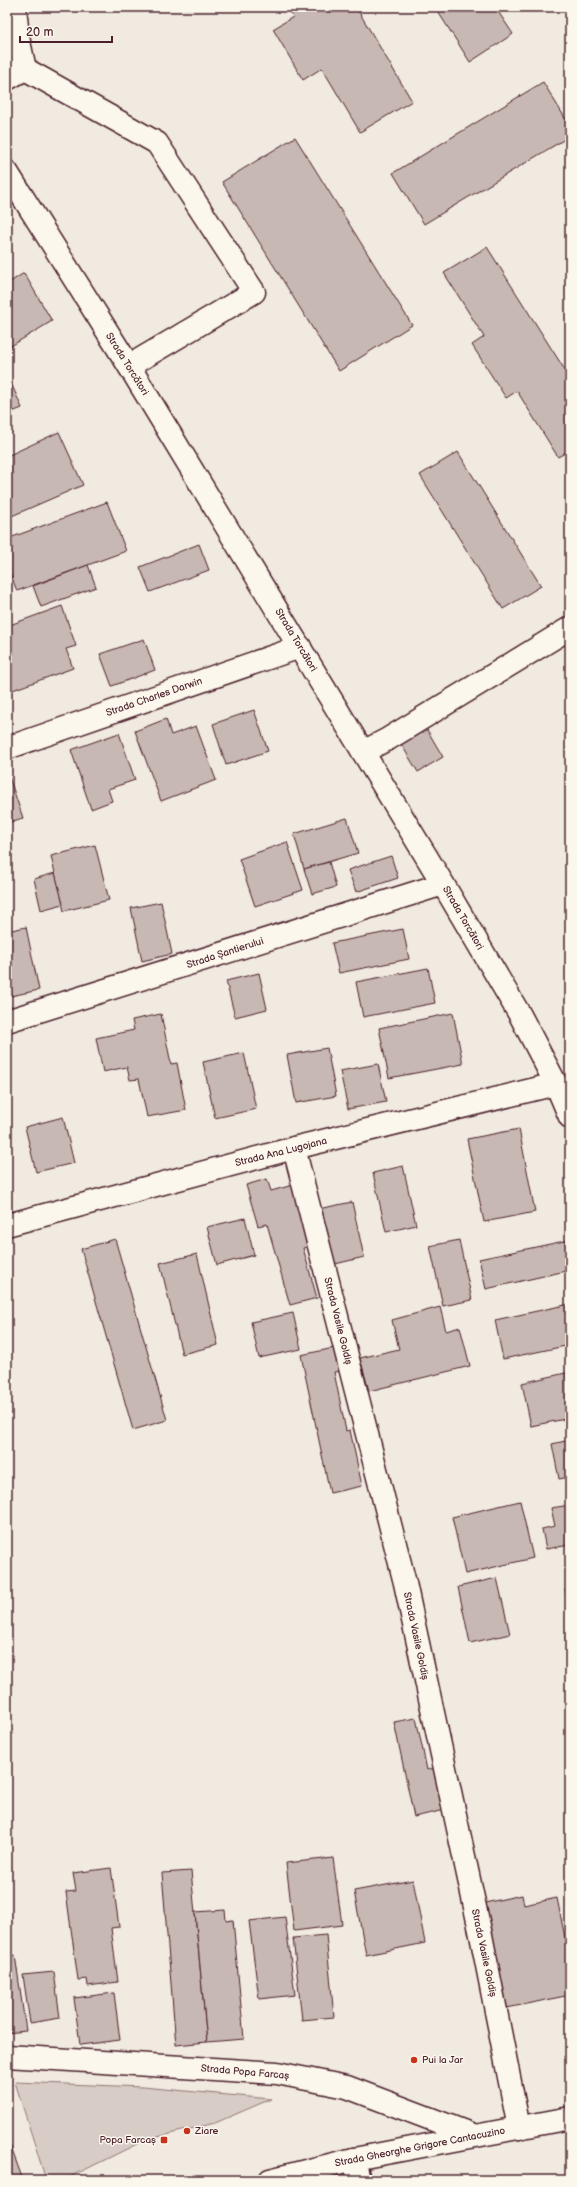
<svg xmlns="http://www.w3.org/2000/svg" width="577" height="2187" viewBox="0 0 577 2187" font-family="'Balsamiq Sans',sans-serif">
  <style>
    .green { fill: #d8ccc6; stroke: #917678 }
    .building { fill: #c8b8b3; stroke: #4a1f2b }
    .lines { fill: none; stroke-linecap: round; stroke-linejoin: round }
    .minor-casing { stroke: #4a1f2b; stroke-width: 25 }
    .major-casing { stroke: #4a1f2b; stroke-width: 25 }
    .minor { stroke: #fbf7ec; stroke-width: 22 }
    .major { stroke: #fbf7ec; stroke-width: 22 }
    .poi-dot { fill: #c8321e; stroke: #fbf7ec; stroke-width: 1.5 }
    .labels { text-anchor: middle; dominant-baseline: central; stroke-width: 3; stroke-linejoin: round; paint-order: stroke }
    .street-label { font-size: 10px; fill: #4a1f2b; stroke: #fbf7ec }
    .poi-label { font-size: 10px; fill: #4a1f2b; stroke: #fbf7ec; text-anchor: start }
  </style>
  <rect width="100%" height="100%" fill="#f0eae0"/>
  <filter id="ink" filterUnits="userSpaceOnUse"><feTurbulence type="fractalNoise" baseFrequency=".025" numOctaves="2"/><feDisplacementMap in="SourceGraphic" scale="8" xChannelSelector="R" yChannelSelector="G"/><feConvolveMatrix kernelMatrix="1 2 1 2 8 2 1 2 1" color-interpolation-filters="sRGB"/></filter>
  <g filter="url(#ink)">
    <!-- green -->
    <polygon class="green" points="15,2082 143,2087 271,2099 215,2123 145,2140 64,2180 46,2180"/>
    <!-- building -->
    <g class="building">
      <polygon points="287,7 356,7 412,101 360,132 322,68 303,80 273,29 293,17"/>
      <polygon points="435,7 495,7 513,34 470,62"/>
      <polygon points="543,82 570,126 570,136 424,224 393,173"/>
      <polygon points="295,137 412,325 339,371 222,182"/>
      <polygon points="487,247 570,378 570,450 558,457 517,391 506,398 472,345 484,337 444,273"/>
      <polygon points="24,273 52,321 11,346 7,339 7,284"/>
      <polygon points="7,374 22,408 7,414"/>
      <polygon points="7,423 11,432 7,433"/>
      <polygon points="59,432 83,485 7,518 7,456"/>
      <polygon points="458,452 541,586 503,609 420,475"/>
      <polygon points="107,502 126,551 17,591 7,565 7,539"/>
      <polygon points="199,544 209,570 150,592 140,567"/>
      <polygon points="88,565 96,587 41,607 33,586"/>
      <polygon points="62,606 76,646 66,649 73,668 10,691 7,684 7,626"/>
      <polygon points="144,639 155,670 112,686 100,654"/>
      <polygon points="254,710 268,751 226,765 213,724"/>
      <polygon points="166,719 171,735 196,726 216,780 161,801 135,731"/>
      <polygon points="426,728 443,757 418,772 401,744"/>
      <polygon points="119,733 135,780 108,789 112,801 91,809 71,750"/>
      <polygon points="8,774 23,818 7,823 7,775"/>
      <polygon points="347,818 358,853 304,869 294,834"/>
      <polygon points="287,842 303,890 255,906 239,859"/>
      <polygon points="95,845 109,900 64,911 51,856"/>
      <polygon points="391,856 398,878 356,892 348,870"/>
      <polygon points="329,862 336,887 312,894 304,869"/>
      <polygon points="55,873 63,904 41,910 34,879"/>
      <polygon points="161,902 172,954 142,961 131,908"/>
      <polygon points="26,927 39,990 11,996 7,974 7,931"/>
      <polygon points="403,929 409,959 339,973 332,943"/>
      <polygon points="428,968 435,1003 363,1017 356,982"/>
      <polygon points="259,973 267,1009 235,1017 226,981"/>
      <polygon points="453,1013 463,1064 389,1078 379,1028"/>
      <polygon points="161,1014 171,1064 177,1063 186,1110 147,1117 139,1079 130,1080 127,1067 103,1072 96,1038 134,1030 132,1020"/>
      <polygon points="327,1048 336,1096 296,1103 287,1055"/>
      <polygon points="244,1053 256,1109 215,1118 203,1062"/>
      <polygon points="378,1064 386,1102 348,1109 340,1071"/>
      <polygon points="63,1117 74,1163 36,1172 25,1127"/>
      <polygon points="519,1129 535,1212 484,1222 467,1139"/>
      <polygon points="403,1166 416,1225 386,1232 373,1173"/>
      <polygon points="267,1179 271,1191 293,1185 311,1246 303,1248 317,1298 290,1305 267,1224 258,1226 246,1185"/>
      <polygon points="352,1202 364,1257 331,1265 318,1209"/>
      <polygon points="245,1218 254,1255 217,1265 207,1227"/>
      <polygon points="115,1239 167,1420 133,1430 81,1249"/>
      <polygon points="459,1240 472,1300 443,1306 430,1246"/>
      <polygon points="569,1240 570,1270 486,1289 479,1259"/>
      <polygon points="197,1254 218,1345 182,1354 160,1263"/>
      <polygon points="570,1304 570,1345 503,1359 495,1320"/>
      <polygon points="440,1307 446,1331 460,1327 470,1366 369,1391 360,1358 399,1349 392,1320"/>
      <polygon points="293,1313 301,1349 259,1358 251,1322"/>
      <polygon points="334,1348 340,1371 334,1372 346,1431 350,1430 362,1486 330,1493 301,1355"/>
      <polygon points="570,1372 570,1418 531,1426 522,1383"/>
      <polygon points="570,1440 570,1477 559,1479 552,1444"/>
      <polygon points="520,1501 533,1558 465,1574 452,1517"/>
      <polygon points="570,1505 570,1545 546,1549 542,1529 555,1526 551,1508"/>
      <polygon points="497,1578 510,1634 470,1643 458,1587"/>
      <polygon points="570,1588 570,1613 565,1589"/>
      <polygon points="570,1636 570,1660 565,1637"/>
      <polygon points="416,1718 427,1770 436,1768 445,1810 414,1817 394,1722"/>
      <polygon points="7,1829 10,1854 7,1855"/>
      <polygon points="333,1858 342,1925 294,1931 286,1863"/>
      <polygon points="111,1868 119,1927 111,1928 118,1982 88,1986 87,1979 78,1980 66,1892 76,1891 73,1873"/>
      <polygon points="191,1871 207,2042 176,2045 162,1873"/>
      <polygon points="413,1880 425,1943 366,1955 354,1891"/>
      <polygon points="522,1895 524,1905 557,1898 570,1963 570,1995 502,2009 480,1904"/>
      <polygon points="225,1910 226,1921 233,1920 244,2039 207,2042 195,1912"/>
      <polygon points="285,1917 295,1995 259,1999 249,1921"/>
      <polygon points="326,1935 334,2017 302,2020 293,1938"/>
      <polygon points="15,1955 26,2031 7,2033 7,1956"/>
      <polygon points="54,1972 60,2018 30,2023 23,1975"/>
      <polygon points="114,1993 120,2040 80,2045 74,1998"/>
      <polygon points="10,2145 23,2180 7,2180 7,2147"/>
    </g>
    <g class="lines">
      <defs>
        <g id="minor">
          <polyline points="25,69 157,143 254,292 129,366"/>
          <polyline points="7,79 25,69 18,37 15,7"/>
          <polyline points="7,172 129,366 443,884 520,1015 556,1084 570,1117"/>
          <polyline points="7,748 300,647"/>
          <polyline points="363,752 388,739 570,628"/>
          <polyline points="7,1021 443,884"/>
          <polyline points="294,1148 405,1583 481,1935 519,2128"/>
          <polyline points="7,1225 294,1148 556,1084"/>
          <polyline points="7,2056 277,2073 347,2087 473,2135"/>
          <polyline points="354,2159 359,2180"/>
        </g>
        <polyline id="major" points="270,2180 354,2159 570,2118"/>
      </defs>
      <!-- minor casing -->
      <use href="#minor" class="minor-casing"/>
      <!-- major casing -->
      <use href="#major" class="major-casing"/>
      <!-- minor -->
      <use href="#minor" class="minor"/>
      <!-- major -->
      <use href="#major" class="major"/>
    </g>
  </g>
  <!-- markers -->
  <g class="poi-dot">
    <circle cx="414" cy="2060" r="4"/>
    <circle cx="187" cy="2131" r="4"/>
    <rect x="160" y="2136" width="8" height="8" rx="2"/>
  </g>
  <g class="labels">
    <!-- street labels -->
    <g class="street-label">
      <text transform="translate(127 364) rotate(58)">Strada Torcători</text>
      <text transform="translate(296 640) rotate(59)">Strada Torcători</text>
      <text transform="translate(154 697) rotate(-19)">Strada Charles Darwin</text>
      <text transform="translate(463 918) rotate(60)">Strada Torcători</text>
      <text transform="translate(225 953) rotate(-18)">Strada Șantierului</text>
      <text transform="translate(281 1152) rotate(-14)">Strada Ana Lugojana</text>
      <text transform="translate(338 1321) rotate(76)">Strada Vasile Goldiș</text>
      <text transform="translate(416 1636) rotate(78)">Strada Vasile Goldiș</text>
      <text transform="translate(484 1953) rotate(78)">Strada Vasile Goldiș</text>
      <text transform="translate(245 2072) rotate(5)">Strada Popa Farcaș</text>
      <text transform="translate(420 2147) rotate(-11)">Strada Gheorghe Grigore Cantacuzino</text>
    </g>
    <!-- poi labels -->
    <g class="poi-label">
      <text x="422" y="2060">Pui la Jar</text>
      <text x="195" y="2131">Ziare</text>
      <text x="156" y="2140" text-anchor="end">Popa Farcaș</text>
    </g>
  </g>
  <!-- margin -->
  <rect width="577" height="2187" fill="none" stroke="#fbf7ec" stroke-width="24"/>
  <rect x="12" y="12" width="553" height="2163" fill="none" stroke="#4a1f2b" stroke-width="1.5" filter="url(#ink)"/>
  <!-- scale -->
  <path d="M20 36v6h92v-6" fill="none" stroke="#4a1f2b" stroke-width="2"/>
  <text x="26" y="36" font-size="12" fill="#4a1f2b" stroke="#fbf7ec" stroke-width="3" paint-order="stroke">20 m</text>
</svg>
